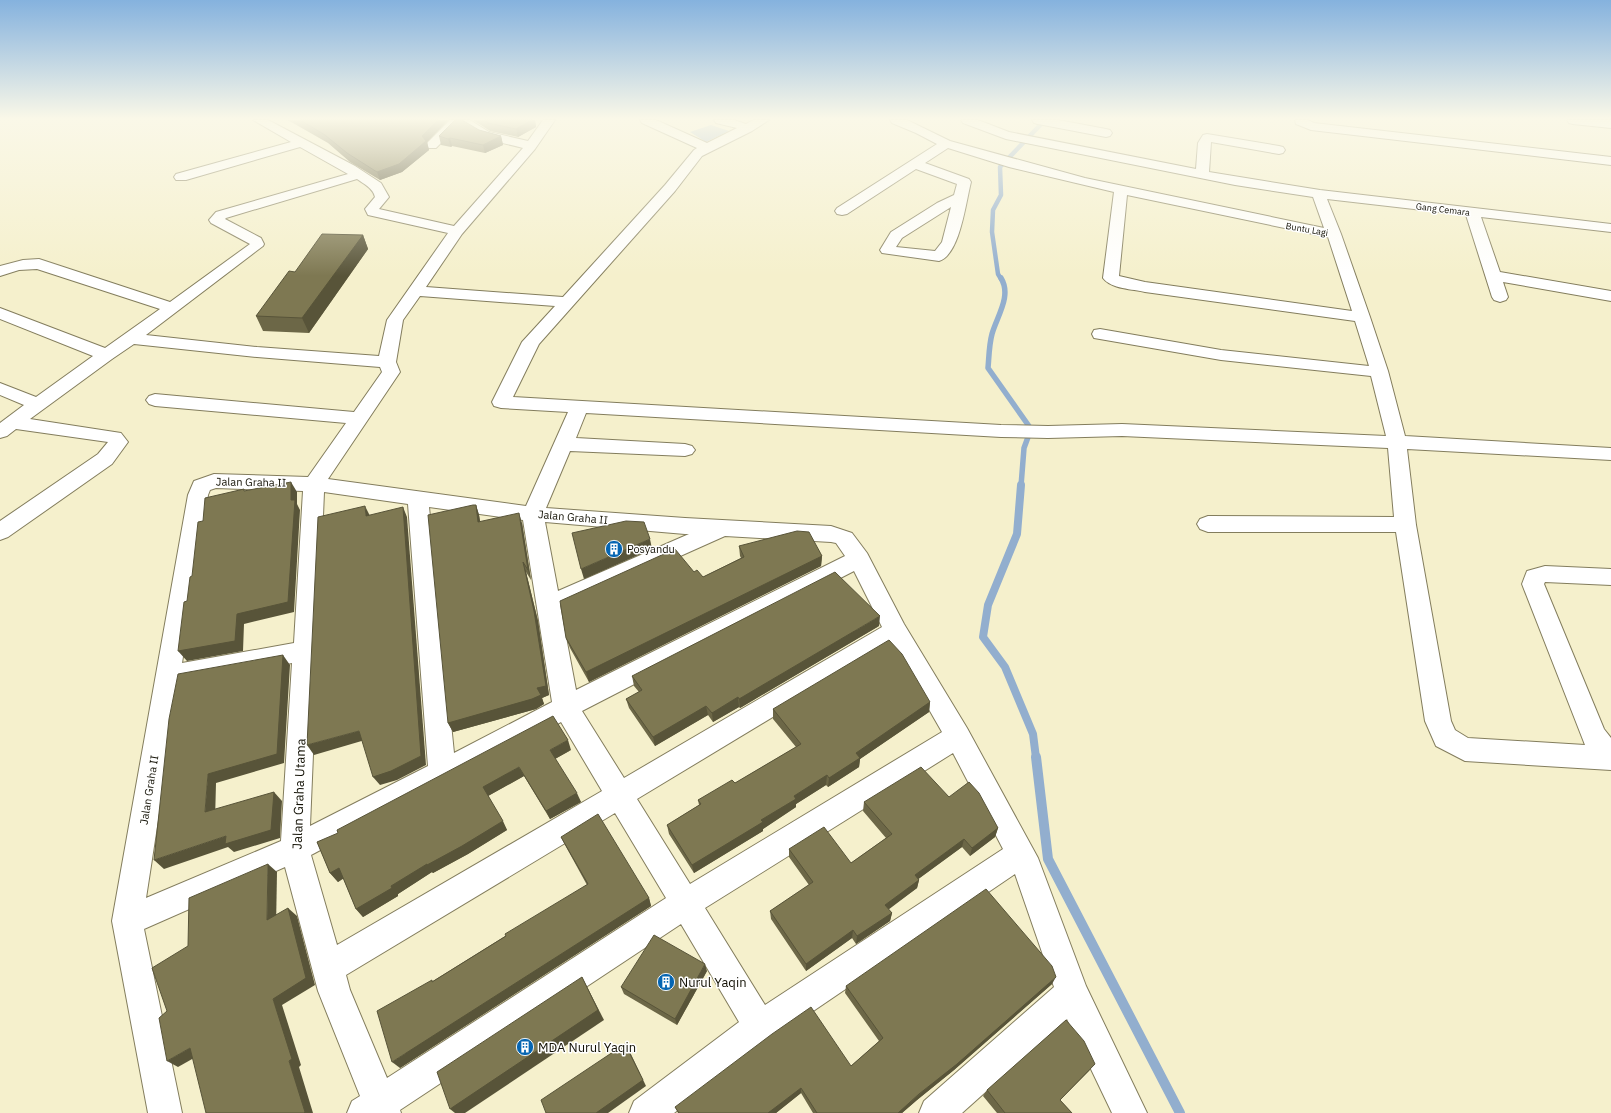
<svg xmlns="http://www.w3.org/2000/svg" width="1611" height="1113" viewBox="0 0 1611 1113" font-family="'IBM Plex Sans',sans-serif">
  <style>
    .water { fill: #92aece }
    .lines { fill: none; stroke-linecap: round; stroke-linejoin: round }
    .stream-far3 { stroke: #92aece; stroke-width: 4.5 }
    .stream-far2 { stroke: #92aece; stroke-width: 5.5 }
    .stream-far1 { stroke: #92aece; stroke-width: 8 }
    .stream { stroke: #92aece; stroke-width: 10 }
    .minor-casing { stroke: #837d5d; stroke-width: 2 }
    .minor { fill: #fff; fill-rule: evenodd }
    .wall { fill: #6c6747 }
    .shaded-wall { fill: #585439 }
    .building { fill: #7e7852; stroke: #585439 }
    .labels { text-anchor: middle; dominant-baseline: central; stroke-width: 3; stroke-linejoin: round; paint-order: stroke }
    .far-street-label { font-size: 9px; fill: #121004; stroke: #fff }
    .street-label { font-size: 11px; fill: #121004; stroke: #fff }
    .poi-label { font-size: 11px; fill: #121004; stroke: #fff; text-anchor: start }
    .near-street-label { font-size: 13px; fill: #121004; stroke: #fff }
    .near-poi-label { font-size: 13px; fill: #121004; stroke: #fff; text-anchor: start }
  </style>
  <rect width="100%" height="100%" fill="#f5f0cc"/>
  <!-- water -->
  <polygon class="water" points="711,125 729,131 706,142 690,132"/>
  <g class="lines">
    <!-- stream-far3 -->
    <polyline class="stream-far3" points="1001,279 998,274 992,232 993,210 1001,195 1000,167 1045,120"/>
    <!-- stream-far2 -->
    <path class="stream-far2" d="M1001,278C1012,296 997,316 992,334C989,345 989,357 988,368L1031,429L1024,448L1021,486"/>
    <!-- stream-far1 -->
    <polyline class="stream-far1" points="1021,485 1017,534 988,605 983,637 1005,667 1033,734 1036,758"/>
    <!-- stream -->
    <polyline class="stream" points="1036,757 1048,859 1180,1113"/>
    <defs>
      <g id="minor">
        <path d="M253,120H268L355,166L381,183L389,197L379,209L454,226L523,148C501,142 477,140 460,124L436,148H428L426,145L428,142L450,120H470L489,132L528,141L543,120H555L535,149L462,234L426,287L563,297L665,185L694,150L697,148L642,123L640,120H656L707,143L737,128L716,123L714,120H734L746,124L753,120H769L752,131L702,156L675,191L539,344L513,397L1001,425L1048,426L1122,424L1386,436L1371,376L1221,360L1094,338L1092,334L1094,330L1100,329L1221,350L1369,366L1355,321L1145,292C1133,289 1111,289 1103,278L1114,192L1009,167L948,148L925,163L969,179L971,182C966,201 960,255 939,261L882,253L880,250L891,232L937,203L954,195L957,184L916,169L847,214L842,215L837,214L835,211L837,208L937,144L916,133L892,123L890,120H907L950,141L1085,178L1324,228L1313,197L1235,185L1006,139L963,123L961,120H978L1009,132L1196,169L1198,143L1203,135L1207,134L1279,146L1283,147L1285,150L1283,153L1279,154L1211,142L1209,172L1320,190L1611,224V232L1481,217L1500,272L1611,291V301L1503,282L1508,297L1506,300L1500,302L1494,300L1492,297L1466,215L1327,199L1341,234L1370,317L1388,371L1405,436L1611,448V460L1407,449L1416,525L1451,721L1455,730L1468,738L1585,745L1522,584L1527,571L1545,566L1611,569V585L1545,582L1544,584L1604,729L1611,738V770L1465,761L1436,746L1425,721L1396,532H1208L1200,529L1197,524L1200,519L1208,516L1394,517L1388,448L1122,436L1048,438L1001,437L586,413L576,438L685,444L692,446L695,450L692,454L685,456L570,451L546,508L685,518L831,526L852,533L867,553L904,624L967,728L1038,858L1086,986L1147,1113H1112L1067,1019L962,1113H919L924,1101L1054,987L1015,874L772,1039L674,1113H629L634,1101L739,1022L681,924L400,1110L401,1113H347L352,1101L360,1096L318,991L285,867L144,929L182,1113H148L112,921L188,495L194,481L214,474L308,477L346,423L155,406L149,404L146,400L149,396L155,394L354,412L382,372L380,367L257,357L134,344L112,359L30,419L121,433L128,442L112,464L8,537L0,540V521L98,454L108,442L16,429L7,436L0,438V423L24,405L0,395V383L36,397L93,356L0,319V308L105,348L160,309L37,269L19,270L0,276V266L23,260L39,259L170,302L250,244L211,223L209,220L216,212L348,174L300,147L186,180H176L174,177L176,174L291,142ZM357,179C364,184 373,188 375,197L365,209L368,215L448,233L387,320L379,356L257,347L146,335L263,246L264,244L261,238L225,219L226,218ZM1127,195L1328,237L1352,311L1145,282L1119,276ZM951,207L942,242L935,251L896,247L902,238ZM420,296L555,306L522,342L492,402L494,406L501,408L568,412L526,506L328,479L400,372L396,362L403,320ZM216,488L303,491L294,643L182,663L208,495L210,490ZM324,492L408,504L428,766L310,826ZM429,507L523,520L552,702L454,753ZM545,522L685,534H689L558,591ZM725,536L831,542L836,543L845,556L576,690L560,605L565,607L573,604ZM854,571L882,627L624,778L582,711ZM892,645L942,732L690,884L637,799ZM292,663L281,841L146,898L179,684ZM561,722L602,791L337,945L311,855ZM953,753L1003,849L765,1005L705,908ZM615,813L666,898L387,1078L350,990L346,975Z"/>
        <polygon points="1032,120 1058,120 1106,129 1110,130 1112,133 1110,136 1106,137 1038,124 1034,123"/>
        <polygon points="1295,120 1308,120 1314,123 1611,157 1611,165 1311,130 1296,124"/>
        <polygon points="1567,120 1611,120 1611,128 1573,124 1569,123"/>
      </g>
    </defs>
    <!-- minor casing -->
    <use href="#minor" class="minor-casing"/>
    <!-- minor -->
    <use href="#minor" class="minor"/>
  </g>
  <!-- wall -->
  <g class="wall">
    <polygon points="287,120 448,120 427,142 429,150 402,172 380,180 350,162 328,143 293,123"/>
    <polygon points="473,120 535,120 536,127 518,137 490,131"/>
    <polygon points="479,130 501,136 503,145 485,153 452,146 451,147 441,145 439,136"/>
    <polygon points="363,235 368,249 309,333 263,331 256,316 295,272"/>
    <polygon points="476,505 479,515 480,522 522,523 531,580 526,572 538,621 549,695 542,698 544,704 536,709 453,732 448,723"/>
    <polygon points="739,546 822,556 821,566 589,682 570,648 566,638 694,572 703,577 741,558 740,556"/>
    <polygon points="879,626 740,708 739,707 713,722 708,715 655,746 629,708 626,699 639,692 634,686 632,676"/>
    <polygon points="930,702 929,712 860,759 859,767 828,787 826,785 796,804 796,807 763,829 763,831 694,873 669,834 667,825 699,805 698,800 735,783 796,747 773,719 773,709"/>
    <polygon points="571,750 555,759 581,802 550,819 524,776 488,796 507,830 468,854 433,873 432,872 398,894 398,896 363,917 356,909 343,878 338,882 330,873 317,842"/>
    <polygon points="949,797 998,828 995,837 970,856 962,847 918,879 919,880 917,888 888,909 892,913 890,921 856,944 852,938 806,971 771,919 770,911 809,885 789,857 789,849 851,863 886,838 863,811 864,802"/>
    <polygon points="561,837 649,898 651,906 400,1068 433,981 587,885 565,845"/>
    <polygon points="707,971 677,1025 624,994 621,987"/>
    <polygon points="1052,984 954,1070 917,1100 902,1113 813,1113 801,1093 776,1113 678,1113 675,1107 851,1066 879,1041 845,993 846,986"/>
    <polygon points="1090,1070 1060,1100 1072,1113 997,1113 983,1096 987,1090"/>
  </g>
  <!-- shaded-wall -->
  <g class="shaded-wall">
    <polygon points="438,120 448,120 427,142 429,150 402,172 380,180 377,172 422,136"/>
    <polygon points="532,120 535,120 536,127 518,137 516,129"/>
    <polygon points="501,136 503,145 485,153 483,145"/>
    <polygon points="450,138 452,146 451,147 448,139"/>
    <polygon points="363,235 368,249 309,333 302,318"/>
    <polygon points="291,482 297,492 297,504 300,510 294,612 244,624 243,651 187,661 178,651 237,614 291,500"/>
    <polygon points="476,505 479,515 482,532 478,522"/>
    <polygon points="365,506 370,516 366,516"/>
    <polygon points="403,507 407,517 426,765 397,780 380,785 373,777"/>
    <polygon points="519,513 522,523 531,580 528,570"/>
    <polygon points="650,539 652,549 584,579 581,569"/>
    <polygon points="822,556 821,566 589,682 586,672"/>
    <polygon points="523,562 526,572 538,621 549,695 542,698 544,704 536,709 453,732 448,723 537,688"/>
    <polygon points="880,616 879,626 740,708 739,699"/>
    <polygon points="283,655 290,665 284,763 216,783 215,821 205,812 208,774"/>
    <polygon points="738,697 739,707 713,722 712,713"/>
    <polygon points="930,702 929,712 860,759 859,767 828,787 829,778 856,753"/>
    <polygon points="706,706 708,715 655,746 653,737"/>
    <polygon points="359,731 365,740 314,755 307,745"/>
    <polygon points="568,740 571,750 553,760 550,750"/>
    <polygon points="519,767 524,776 488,796 483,787"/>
    <polygon points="827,775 826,785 796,804 796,807 763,829 763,831 694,873 692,865 761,820 794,796"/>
    <polygon points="274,792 282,801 280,838 234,852 228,847 164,869 154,860 226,836"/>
    <polygon points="577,793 581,802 550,819 546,811"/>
    <polygon points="503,821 507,830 468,854 433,873 432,872 398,894 398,896 363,917 356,909 391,886 427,864"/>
    <polygon points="998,828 995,837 970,856 972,848"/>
    <polygon points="964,839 962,847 913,883 915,875"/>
    <polygon points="268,864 277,872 276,928 267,920"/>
    <polygon points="339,868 346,877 338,882 330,873"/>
    <polygon points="919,880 917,888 884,913 885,905"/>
    <polygon points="649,898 651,906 400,1068 392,1062"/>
    <polygon points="288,908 297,916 315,985 282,1005 301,1065 299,1067 313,1113 304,1113 289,1061 273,999"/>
    <polygon points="892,913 890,921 856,944 857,936"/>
    <polygon points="853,930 852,938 806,971 806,964"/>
    <polygon points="705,964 707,971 677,1025 675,1019"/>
    <polygon points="582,977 604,1020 465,1113 455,1113 450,1109"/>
    <polygon points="1056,977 1052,984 954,1070 917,1100 902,1113 898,1113"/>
    <polygon points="190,1048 201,1054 178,1067 167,1061"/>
    <polygon points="629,1050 646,1086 608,1113 596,1113"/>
    <polygon points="801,1088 801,1093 776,1113 768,1113"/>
  </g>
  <!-- building -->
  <g class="building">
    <polygon points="300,120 438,120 422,136 426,141 399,164 377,172 347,153 325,135"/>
    <polygon points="455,120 462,120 479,130 501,136 483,145 450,138 448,139 439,136"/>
    <polygon points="484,120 532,120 516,129 488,123"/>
    <polygon points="322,234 363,235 302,318 256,316 289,271 295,272"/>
    <polygon points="291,482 291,500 295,500 288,602 237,614 235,641 178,651 184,602 187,601 190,577 192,576 198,522 203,521 205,498 244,489 244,491"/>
    <polygon points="473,505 476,505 478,522 519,513 528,570 523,562 534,611 546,686 537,688 541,695 532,699 448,723 428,515"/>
    <polygon points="365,506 366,516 403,507 421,756 391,771 373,777 359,731 307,745 318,517"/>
    <polygon points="626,521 644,522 650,539 581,569 572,533"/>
    <polygon points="797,531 809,532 822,556 586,672 566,638 560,601 675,549 694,572 697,570 703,577 744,557 739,546"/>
    <polygon points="835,572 880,616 739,699 738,697 712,713 706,706 653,737 626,699 642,690 632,676"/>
    <polygon points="889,640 902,654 930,702 856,753 860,758 829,778 827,775 794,796 796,799 761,820 763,822 692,865 667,825 701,804 698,800 732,780 735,783 801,744 773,709"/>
    <polygon points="283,655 277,754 208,774 205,812 274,792 271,830 225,844 226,836 154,860 169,719 178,674"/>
    <polygon points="553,716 568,740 550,750 577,793 546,811 519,767 483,787 503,821 462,846 427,865 427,864 391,886 392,888 356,909 339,868 330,873 317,842 338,833 337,830"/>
    <polygon points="921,767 949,797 969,782 979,793 998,828 972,848 964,839 915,875 919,880 885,905 892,913 857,936 853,930 806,964 770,911 813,882 789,849 824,827 851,863 892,834 864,802"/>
    <polygon points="598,814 649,898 392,1062 377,1011 432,980 432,982 506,936 505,934 588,884 561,837"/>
    <polygon points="268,864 267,920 288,908 306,978 273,999 292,1059 289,1061 305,1112 304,1113 206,1113 190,1048 167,1061 159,1018 167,1011 152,968 188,946 189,898"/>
    <polygon points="986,889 1052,966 1056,977 957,1064 919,1094 898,1113 817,1113 801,1088 768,1113 679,1113 675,1107 772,1034 811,1007 851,1066 883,1038 846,986"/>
    <polygon points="654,935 705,964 675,1019 621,987"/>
    <polygon points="582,977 598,1010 450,1109 437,1072"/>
    <polygon points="1066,1020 1084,1041 1095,1064 1060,1100 1072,1113 1005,1113 987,1090"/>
    <polygon points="625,1044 643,1080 596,1113 546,1113 541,1100"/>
  </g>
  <!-- sky -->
  <linearGradient id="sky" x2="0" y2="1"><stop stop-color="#85b2de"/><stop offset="0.43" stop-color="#faf8e8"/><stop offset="1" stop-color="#faf8e8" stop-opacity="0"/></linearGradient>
  <rect width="1611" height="276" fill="url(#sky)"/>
  <!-- icons -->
  <defs>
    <symbol id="building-disc" viewBox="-11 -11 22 22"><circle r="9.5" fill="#0565b2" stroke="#fff"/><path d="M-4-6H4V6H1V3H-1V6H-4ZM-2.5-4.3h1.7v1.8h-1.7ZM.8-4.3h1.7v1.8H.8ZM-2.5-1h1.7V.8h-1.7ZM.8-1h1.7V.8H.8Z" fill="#fff"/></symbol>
  </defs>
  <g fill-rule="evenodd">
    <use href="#building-disc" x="604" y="539" width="20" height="20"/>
    <use href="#building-disc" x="656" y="972" width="20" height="20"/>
    <use href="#building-disc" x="515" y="1037" width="20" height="20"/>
  </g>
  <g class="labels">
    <!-- far-street labels -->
    <g class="far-street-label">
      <text transform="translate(1443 209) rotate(7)">Gang Cemara</text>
      <text transform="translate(1307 229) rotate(10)">Buntu Lagi</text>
    </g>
    <!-- street labels -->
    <g class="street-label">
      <text transform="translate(251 482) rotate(1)">Jalan Graha II</text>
      <text transform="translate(573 517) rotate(5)">Jalan Graha II</text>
      <text transform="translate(149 790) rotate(-81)">Jalan Graha II</text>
    </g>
    <!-- poi labels -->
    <g class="poi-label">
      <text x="627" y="549">Posyandu</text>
    </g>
    <!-- near-street labels -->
    <g class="near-street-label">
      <text transform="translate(299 794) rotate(-88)">Jalan Graha Utama</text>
    </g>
    <!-- near-poi labels -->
    <g class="near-poi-label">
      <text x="679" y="982">Nurul Yaqin</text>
      <text x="538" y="1047">MDA Nurul Yaqin</text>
    </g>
  </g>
</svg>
